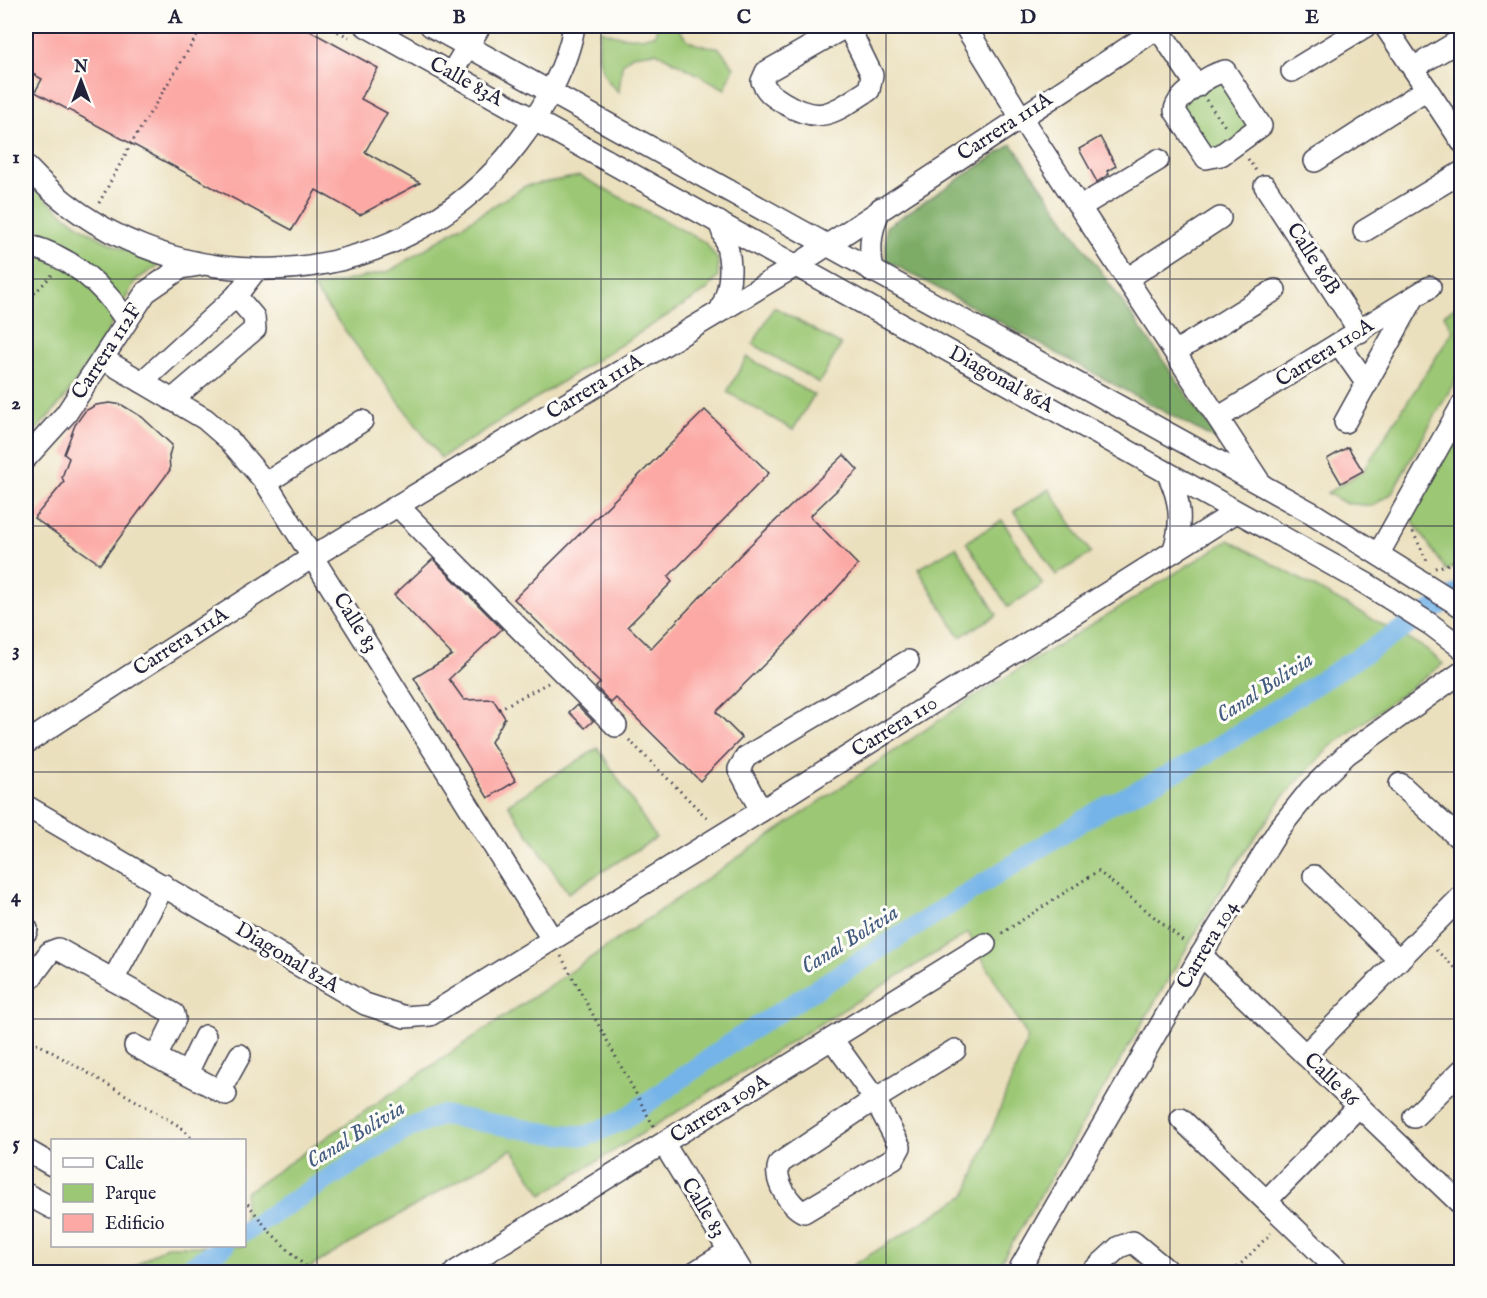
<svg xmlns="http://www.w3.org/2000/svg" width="1487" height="1298" viewBox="0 0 1487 1298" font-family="'IM FELL English',serif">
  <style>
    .green { fill: #9cc875; stroke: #5f7558; stroke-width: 1.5 }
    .forest { fill: #7dac66; stroke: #506750; stroke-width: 1.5 }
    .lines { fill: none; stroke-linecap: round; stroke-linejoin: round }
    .canal { stroke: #74b4e8; stroke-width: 20 }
    .building { fill: #fca9a5 }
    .minor-casing { stroke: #403e4e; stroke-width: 24 }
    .path { stroke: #403e4e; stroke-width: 3; stroke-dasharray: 1.5 4.5; stroke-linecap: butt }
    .minor { stroke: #fff; stroke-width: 21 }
    .grid { fill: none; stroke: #22223b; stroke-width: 1.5; stroke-opacity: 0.55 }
    .labels { text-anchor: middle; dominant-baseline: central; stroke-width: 6; stroke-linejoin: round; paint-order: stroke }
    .street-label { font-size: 21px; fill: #22223b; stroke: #fdfcf7 }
    .water-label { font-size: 22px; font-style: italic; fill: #435c80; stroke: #fdfcf7 }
    .neatline { fill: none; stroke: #22223b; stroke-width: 2 }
    .grid-label { font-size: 20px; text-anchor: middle; font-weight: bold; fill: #22223b }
  </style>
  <rect width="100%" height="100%" fill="#fdfcf7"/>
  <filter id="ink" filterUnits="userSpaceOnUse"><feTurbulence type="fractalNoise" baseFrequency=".0167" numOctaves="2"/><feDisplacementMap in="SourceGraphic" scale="12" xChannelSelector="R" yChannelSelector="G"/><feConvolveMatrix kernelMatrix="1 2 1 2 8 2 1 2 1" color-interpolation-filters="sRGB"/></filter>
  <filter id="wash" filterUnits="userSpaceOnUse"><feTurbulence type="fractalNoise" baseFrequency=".008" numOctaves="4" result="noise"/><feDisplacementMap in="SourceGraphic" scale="24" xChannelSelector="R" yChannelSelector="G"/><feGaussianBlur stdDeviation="1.35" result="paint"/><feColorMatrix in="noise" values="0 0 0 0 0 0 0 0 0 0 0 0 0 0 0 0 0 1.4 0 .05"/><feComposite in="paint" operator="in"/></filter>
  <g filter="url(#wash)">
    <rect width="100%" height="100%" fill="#ebe0bd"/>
    <!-- green -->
    <g class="green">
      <path d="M657,26H678C685,44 699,46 718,47L734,67L725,89L656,52L632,55L622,65L619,92C598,76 596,54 601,30C620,38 635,39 655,35Z"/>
      <polygon points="1225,74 1259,127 1213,154 1179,102"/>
      <polygon points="580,176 705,242 718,260 718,277 706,291 441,458 313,288 390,271 525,186"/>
      <path d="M26,180C68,222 105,248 164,262L136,280L97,350L63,400L26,442Z"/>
      <polygon points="1461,302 1461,370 1391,494 1372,506 1345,503 1327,493 1363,471 1453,331 1444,315"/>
      <polygon points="774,307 841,345 819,383 753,344"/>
      <polygon points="747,357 814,395 793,430 727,392"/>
      <polygon points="1461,424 1461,562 1447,571 1409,516"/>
      <polygon points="1049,489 1091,553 1056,575 1014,511"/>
      <polygon points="1002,520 1043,585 1008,607 966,542"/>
      <polygon points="1229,540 1425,648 1443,664 1330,747 1284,796 1237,863 995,1272 842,1272 966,1195 1028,1038 968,933 542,1195 512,1149 302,1272 125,1272 166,1246 244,1246 245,1193 972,698"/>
      <polygon points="956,547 997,615 960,637 918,569"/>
      <polygon points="598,748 656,838 568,893 508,804"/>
    </g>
    <!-- forest -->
    <polygon class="forest" points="1012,144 1220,442 886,260 886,227"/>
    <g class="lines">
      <!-- canal -->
      <g class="canal">
        <polyline points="244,1232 407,1129 442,1115 546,1133 587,1136 623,1120 735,1040 1100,810 1194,762 1462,591"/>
        <polyline points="182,1272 224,1246"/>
      </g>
    </g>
    <g id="blocks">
      <!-- building -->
      <g class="building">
        <polygon points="26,26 301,26 378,68 361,99 387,113 365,152 420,183 360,215 316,190 292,230 35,92 42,79 26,70"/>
        <polygon points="1100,137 1116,166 1107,171 1109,174 1097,182 1079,149"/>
        <polygon points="110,403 122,405 142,417 172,445 169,456 170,470 100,564 34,518 64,482 62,477 69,458 64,454 75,425 85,411 96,405"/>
        <polygon points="705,410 769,473 668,577 672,582 628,626 651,648 746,549 844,455 858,470 810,516 858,565 793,636 716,712 742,738 700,781 616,698 611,703 596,687 600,683 514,599"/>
        <polygon points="1348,447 1363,471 1341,483 1327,459"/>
        <polygon points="433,559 502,629 449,679 464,700 493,699 505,718 491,742 516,781 488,798 414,678 452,655 394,595"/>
        <polygon points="577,705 593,721 585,728 569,712"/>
      </g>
    </g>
  </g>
  <g filter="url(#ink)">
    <use href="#blocks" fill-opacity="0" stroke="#403e4e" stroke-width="1.5"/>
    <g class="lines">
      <defs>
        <g id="minor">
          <polyline points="366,26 1365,583 1430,624 1462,648"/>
          <polyline points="431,26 1312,513 1462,607"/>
          <path d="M847,26L766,72L762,81C767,93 773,96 784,103C822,126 835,111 869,90L872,75L848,26"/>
          <polyline points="965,26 1020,116 1259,481"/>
          <polyline points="1385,26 1462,142"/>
          <polyline points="1158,28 1197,86"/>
          <polyline points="1413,68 1462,39"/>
          <path d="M1225,71L1261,126L1221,155L1206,158L1175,111C1175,96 1211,74 1225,71Z"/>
          <polyline points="1292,71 1366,26"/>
          <polyline points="451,74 480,26"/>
          <polyline points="1315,161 1427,89"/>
          <path d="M26,166C160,312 398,302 518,143C542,112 568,65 574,26"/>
          <polyline points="1265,186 1360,332"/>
          <polyline points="1080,207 1158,160"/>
          <path d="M719,222C732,254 735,280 720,311"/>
          <polyline points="1364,231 1462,172"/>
          <path d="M26,245C70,256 101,282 126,320"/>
          <path d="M873,272C869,249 870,229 881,208"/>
          <polyline points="1127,279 1220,218"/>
          <polyline points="1339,344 1367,384"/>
          <polyline points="1175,352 1275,290"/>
          <polyline points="103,359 205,419 228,439 266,483 552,939"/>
          <polyline points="142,382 236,296 255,271"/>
          <polyline points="172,400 255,329 254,317 236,296"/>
          <polyline points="1218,418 1430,287"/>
          <polyline points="1345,422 1413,299"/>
          <polyline points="26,458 66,414 146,292 181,268 200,265"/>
          <path d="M1168,474C1181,501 1183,524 1173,552"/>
          <polyline points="266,483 362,421"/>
          <polyline points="399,507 616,726"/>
          <polyline points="1379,553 1462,405"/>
          <polyline points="26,743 314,556 797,265 1161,26"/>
          <polyline points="1400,784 1462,841"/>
          <polyline points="26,806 365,1004 405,1017 430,1015 761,811 1236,512"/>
          <polyline points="761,811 739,769 746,757 908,661"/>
          <polyline points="1314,876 1399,960"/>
          <polyline points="26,932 27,929"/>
          <polyline points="1201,955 1462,1205"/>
          <polyline points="26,980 30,979 50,952 58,949 174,1014 175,1019 156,1057"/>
          <polyline points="113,980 164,885"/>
          <path d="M832,1039L875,1099L900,1147L894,1158L804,1212C790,1207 771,1177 780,1163L875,1099L955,1050"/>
          <polyline points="135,1046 226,1094"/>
          <polyline points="1305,1055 1462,896"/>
          <polyline points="187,1073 205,1036"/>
          <polyline points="220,1091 240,1055"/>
          <polyline points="1414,1117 1462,1070"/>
          <polyline points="1181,1119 1340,1272"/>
          <polyline points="664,1144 742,1272"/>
          <polyline points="26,1150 52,1165"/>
          <polyline points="26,1194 52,1208"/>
          <polyline points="1267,1200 1359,1106"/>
          <polyline points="455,1272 985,944"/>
          <polyline points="695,1272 729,1251"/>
          <polyline points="1018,1272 1201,955 1279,829 1311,789 1347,754 1462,672"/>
          <polyline points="1092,1272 1119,1247 1133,1242 1169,1272"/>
        </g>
      </defs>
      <!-- minor casing -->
      <use href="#minor" class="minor-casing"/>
      <!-- path -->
      <g class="path">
        <polyline points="327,26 349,37"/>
        <polyline points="1206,100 1227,129"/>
        <polyline points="1248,159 1256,171"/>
        <polyline points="99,203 131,144 203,26"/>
        <polyline points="26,302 52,275"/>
        <polyline points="1413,532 1427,561"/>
        <polyline points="1459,561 1458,549 1462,541"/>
        <polyline points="1435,568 1459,561 1462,569"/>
        <polyline points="499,709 548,683"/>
        <polyline points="629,740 709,820"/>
        <polyline points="1002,933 1098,871 1185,942"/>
        <polyline points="1436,950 1462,974"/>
        <polyline points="561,956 654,1127"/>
        <polyline points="26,1037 181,1127 193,1140"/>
        <polyline points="244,1199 269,1231 311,1272"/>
        <polyline points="1233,1272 1271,1233"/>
      </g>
      <!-- minor -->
      <use href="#minor" class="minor"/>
    </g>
  </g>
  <!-- grid -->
  <path class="grid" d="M317,26V1272M601,26V1272M886,26V1272M1170,26V1272M26,279H1462M26,526H1462M26,772H1462M26,1019H1462"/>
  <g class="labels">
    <!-- street labels -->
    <g class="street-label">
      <text transform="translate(466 82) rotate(29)">Calle 83A</text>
      <text transform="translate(1005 127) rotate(-33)">Carrera 111A</text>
      <text transform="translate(1313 259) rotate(57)">Calle 86B</text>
      <text transform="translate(107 352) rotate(-57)">Carrera 112F</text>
      <text transform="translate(1325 353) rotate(-32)">Carrera 110A</text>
      <text transform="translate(1001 380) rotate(29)">Diagonal 86A</text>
      <text transform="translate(595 387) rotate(-31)">Carrera 111A</text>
      <text transform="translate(355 623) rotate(58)">Calle 83</text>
      <text transform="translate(181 642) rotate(-33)">Carrera 111A</text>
      <text transform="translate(895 727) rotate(-32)">Carrera 110</text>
      <text transform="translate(1208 945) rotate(-59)">Carrera 104</text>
      <text transform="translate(287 958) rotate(31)">Diagonal 82A</text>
      <text transform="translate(1331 1080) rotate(44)">Calle 86</text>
      <text transform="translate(720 1109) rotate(-32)">Carrera 109A</text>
      <text transform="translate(703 1208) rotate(59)">Calle 83</text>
    </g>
    <!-- water labels -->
    <g class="water-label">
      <text transform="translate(1265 688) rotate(-33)">Canal Bolivia</text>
      <text transform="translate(850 940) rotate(-32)">Canal Bolivia</text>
      <text transform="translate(356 1135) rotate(-31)">Canal Bolivia</text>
    </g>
  </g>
  <!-- margin -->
  <rect width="1487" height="1298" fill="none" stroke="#fdfcf7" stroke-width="66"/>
  <!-- legend -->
  <rect x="51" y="1139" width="195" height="108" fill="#fdfcf7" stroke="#a5a5ac" stroke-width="1.5"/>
  <rect x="63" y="1158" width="30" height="9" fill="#ffffff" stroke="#a5a5ac" stroke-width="1.5"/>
  <text x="105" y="1169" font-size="18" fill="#22223b">Calle</text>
  <rect x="63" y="1184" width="30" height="18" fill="#9cc875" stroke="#a5a5ac" stroke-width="1.5"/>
  <text x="105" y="1199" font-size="18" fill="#22223b">Parque</text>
  <rect x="63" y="1214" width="30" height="18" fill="#fca9a5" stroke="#a5a5ac" stroke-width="1.5"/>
  <text x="105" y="1229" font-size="18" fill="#22223b">Edificio</text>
  <!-- north arrow -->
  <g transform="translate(81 81)" stroke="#fdfcf7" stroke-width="4.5" paint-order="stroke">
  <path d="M0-4.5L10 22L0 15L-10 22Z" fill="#22223b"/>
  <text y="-9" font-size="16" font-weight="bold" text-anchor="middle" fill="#22223b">N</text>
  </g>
  <rect x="33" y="33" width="1421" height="1232" class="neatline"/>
  <g class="grid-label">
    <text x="175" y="23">A</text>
    <text x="459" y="23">B</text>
    <text x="744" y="23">C</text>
    <text x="1028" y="23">D</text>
    <text x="1312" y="23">E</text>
    <text x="16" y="163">1</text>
    <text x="16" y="409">2</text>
    <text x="16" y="656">3</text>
    <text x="16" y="902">4</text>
    <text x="16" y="1149">5</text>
  </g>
</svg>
